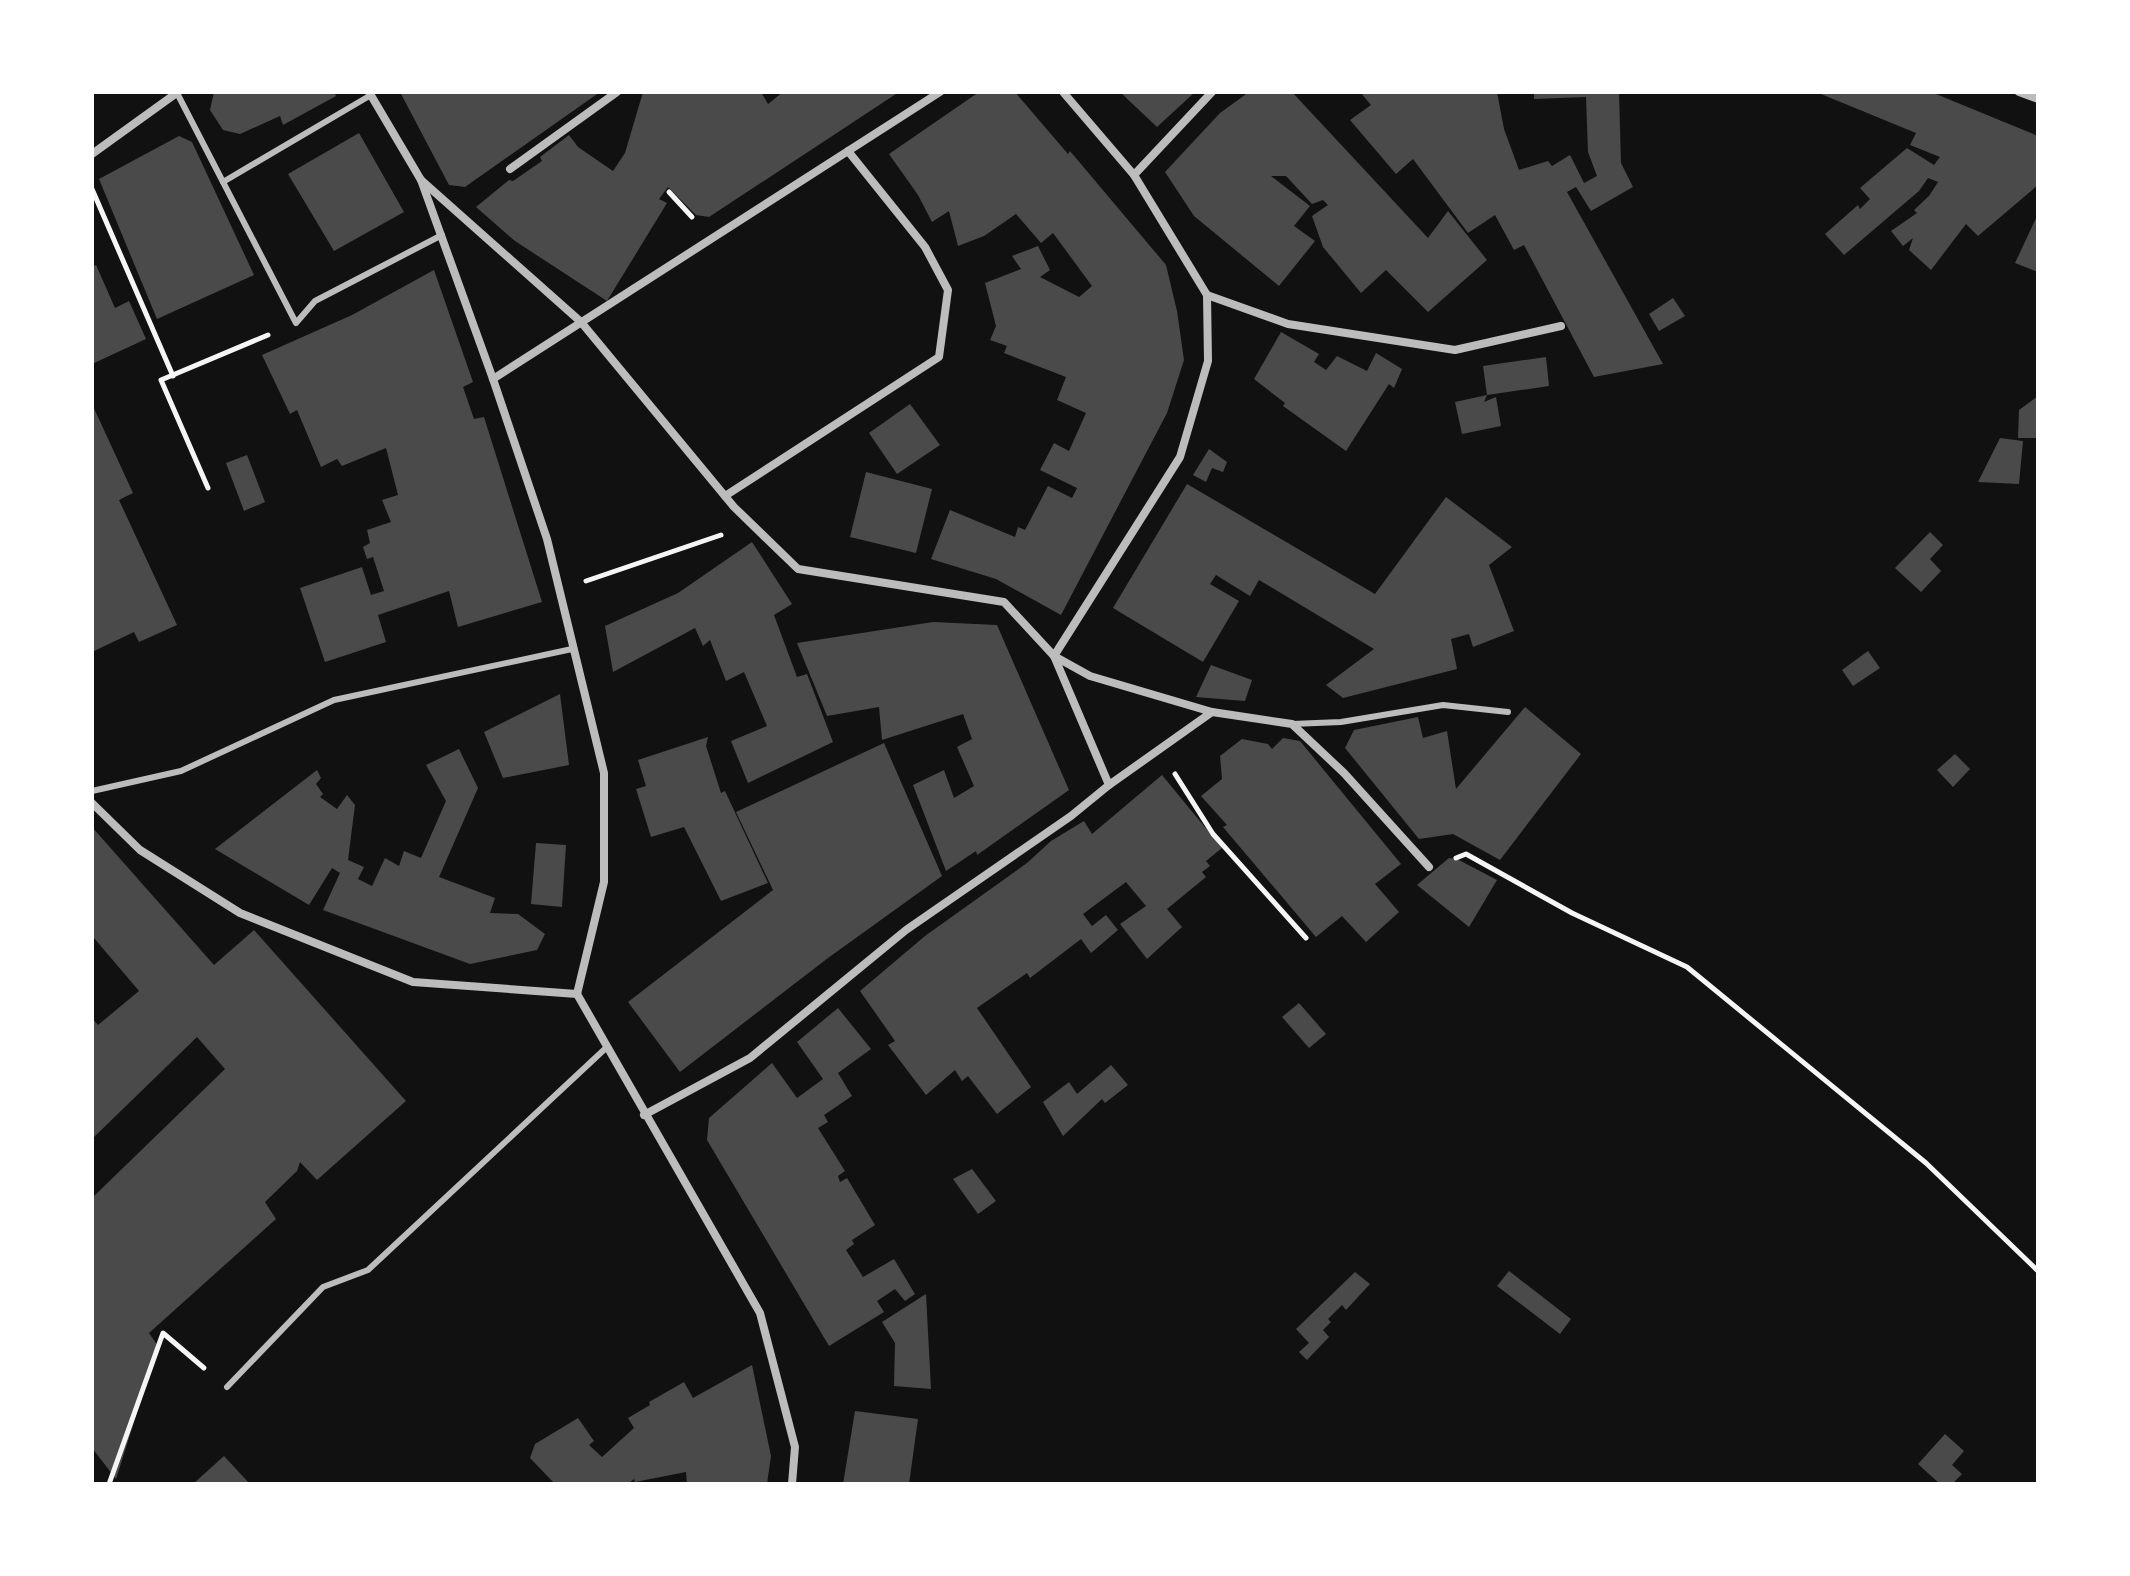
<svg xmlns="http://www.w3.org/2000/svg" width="2130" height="1576" viewBox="0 0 2130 1576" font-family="Bitter,serif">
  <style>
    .building { fill: #4a4a4a }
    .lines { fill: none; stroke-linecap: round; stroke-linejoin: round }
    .path { stroke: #f5f5f5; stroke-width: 5 }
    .service { stroke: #bcbcbc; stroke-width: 6 }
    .minor { stroke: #bcbcbc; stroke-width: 8 }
  </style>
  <rect width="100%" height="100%" fill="#111"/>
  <!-- building -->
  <g class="building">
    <polygon points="214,92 334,92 336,96 283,125 280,116 240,134 223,130 210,110"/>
    <polygon points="400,92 600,92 465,187 449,185"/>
    <polygon points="643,92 761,92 768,104 783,92 899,92 709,217 696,215 668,187 659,199 667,203 607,301 515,241 476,207 509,180 513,181 542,161 540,157 569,135 578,147 613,171 625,153"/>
    <polygon points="979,92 1015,92 1068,154 1070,151 1166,265 1177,311 1184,360 1167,413 1061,615 996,579 931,559 950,510 1015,537 1018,527 1025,530 1048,486 1072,498 1077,488 1040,470 1054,443 1069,451 1086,413 1057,400 1066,377 1004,353 1007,346 990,340 996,326 985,283 1021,269 1012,256 1038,246 1050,270 1040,277 1079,297 1092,286 1053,233 1041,243 1016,214 984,236 958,246 949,211 932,222 918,195 889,154"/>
    <polygon points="1120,92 1195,92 1157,127"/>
    <polygon points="1249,92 1292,92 1428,238 1448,211 1487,260 1428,312 1386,270 1361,293 1323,247 1312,216 1328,205 1323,200 1312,204 1286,176 1271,176 1310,206 1294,226 1315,241 1279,286 1194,216 1165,172 1220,113"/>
    <polygon points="1360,92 1497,92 1504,129 1519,170 1548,161 1552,166 1570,155 1584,183 1597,176 1588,152 1586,97 1534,99 1534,92 1619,92 1621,163 1633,187 1591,211 1576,187 1567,192 1663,364 1594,377 1524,245 1514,250 1495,215 1468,233 1413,159 1396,174 1350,120 1371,105"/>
    <polygon points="1816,92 1931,92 2038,136 2038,185 1978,236 1966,224 1931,270 1909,250 1913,238 1903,246 1891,231 1917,213 1914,210 1929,196 1938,182 1928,178 1919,191 1844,255 1825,234 1858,205 1860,209 1870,199 1860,188 1907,148 1934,165 1940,157 1910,145 1916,133"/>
    <polygon points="359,133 404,212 334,251 288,174"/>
    <polygon points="179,136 192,142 254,275 157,319 99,179"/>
    <polygon points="2038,214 2038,272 2015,263"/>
    <polygon points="96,265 115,308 129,301 146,339 92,364 92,267"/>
    <polygon points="434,270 473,382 463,387 474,419 484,417 542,602 458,627 449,591 378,615 386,642 325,662 300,588 362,567 371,595 384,591 373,557 367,559 363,547 370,543 367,530 391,522 382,500 398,495 386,448 342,466 337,459 321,467 297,410 290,414 262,355 352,315"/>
    <polygon points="1673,298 1685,316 1659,331 1649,314"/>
    <polygon points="1281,332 1319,354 1314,362 1326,370 1337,356 1367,371 1376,353 1402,369 1394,388 1389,384 1346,451 1283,406 1285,403 1254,379"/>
    <polygon points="1546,357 1549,386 1487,395 1483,366"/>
    <polygon points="1487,395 1484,402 1496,397 1501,426 1462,434 1455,402"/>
    <polygon points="2038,396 2038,438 2018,438 2019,410"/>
    <polygon points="92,404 133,493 119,500 177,625 139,642 134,632 92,652"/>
    <polygon points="910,404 940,445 897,474 869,433"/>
    <polygon points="2000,438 2023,441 2019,484 1978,482"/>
    <polygon points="1209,449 1227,462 1223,472 1212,468 1206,482 1193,475"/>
    <polygon points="247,455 265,502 244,511 226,463"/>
    <polygon points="866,472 932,489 916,553 850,537"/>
    <polygon points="1187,484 1375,594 1446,497 1512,547 1489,565 1514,631 1473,647 1469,634 1451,639 1457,669 1343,698 1326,685 1374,649 1259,580 1250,596 1216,575 1210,584 1239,601 1203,662 1113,608"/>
    <polygon points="1930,532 1943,545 1930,559 1941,571 1921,592 1895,568"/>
    <polygon points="752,542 792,604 774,615 797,677 807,674 833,742 748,783 731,741 767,726 744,672 726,681 710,640 703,646 695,628 613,672 605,626 678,593"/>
    <polygon points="933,622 997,625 1069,790 977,855 976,851 946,871 913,785 944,770 954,798 974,786 957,747 972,739 963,714 882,740 879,707 827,716 797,643"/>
    <polygon points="1868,651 1880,668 1853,686 1842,670"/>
    <polygon points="1211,665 1252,680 1245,701 1196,697"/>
    <polygon points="560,694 569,765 503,778 484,732"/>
    <polygon points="1525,707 1581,754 1500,860 1453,834 1419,839 1345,748 1354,730 1418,717 1423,738 1447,731 1456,789"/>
    <polygon points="708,737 706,746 721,793 725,791 768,883 721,901 684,827 651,837 636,789 646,786 638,760"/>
    <polygon points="1283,738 1300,741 1401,864 1375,884 1399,912 1366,942 1342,916 1316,937 1223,827 1227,825 1201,796 1222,779 1220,756 1242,739 1268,744 1272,749"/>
    <polygon points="884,743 942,876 828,958 680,1072 628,1002 773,890 736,812"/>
    <polygon points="459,749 478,788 439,877 495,898 490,913 518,914 545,934 537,950 470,964 323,910 340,873 332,868 309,905 215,849 317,770 321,778 316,784 323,794 320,797 337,809 347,795 355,805 348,860 364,867 358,879 372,886 385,858 399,866 404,851 421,858 446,801 426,765"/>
    <polygon points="1955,754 1970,769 1953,787 1937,770"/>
    <polygon points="1162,775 1222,848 1206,861 1210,866 1202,872 1206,877 1167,909 1182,927 1147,959 1120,924 1146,906 1126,882 1083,914 1092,926 1106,915 1118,930 1091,953 1081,939 1030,978 1027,973 977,1008 1031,1087 997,1114 968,1076 962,1081 955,1070 926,1095 888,1045 895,1041 860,991 925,936 1027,863 1051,841 1084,821 1092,834"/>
    <polygon points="92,827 214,965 254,930 406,1101 317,1180 300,1162 297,1171 265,1202 276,1219 149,1333 158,1346 116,1479 92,1448 92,1198 225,1069 197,1037 92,1139 92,1018 98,1025 139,991 94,938 92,940"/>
    <polygon points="536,843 566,845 562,907 531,904"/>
    <polygon points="1449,858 1457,859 1497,880 1469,927 1417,885"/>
    <polygon points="1299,1003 1326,1034 1309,1048 1282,1017"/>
    <polygon points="838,1008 871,1049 838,1073 852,1096 824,1115 828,1122 818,1128 845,1171 838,1176 840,1182 847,1178 875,1225 852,1240 854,1244 846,1250 863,1277 894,1259 915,1294 905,1301 895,1289 877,1301 884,1312 829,1346 707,1140 709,1118 772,1063 797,1098 823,1079 797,1042"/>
    <polygon points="1111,1065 1128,1085 1105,1103 1102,1099 1063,1136 1043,1102 1069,1082 1077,1094"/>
    <polygon points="972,1169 996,1201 978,1214 953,1179"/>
    <polygon points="1509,1271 1571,1319 1560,1334 1497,1286"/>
    <polygon points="1355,1272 1370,1284 1346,1310 1342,1305 1328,1319 1331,1322 1323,1330 1329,1337 1307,1360 1299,1352 1309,1343 1296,1329"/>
    <polygon points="926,1294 931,1389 894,1386 895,1343 882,1322"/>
    <polygon points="752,1365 771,1456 767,1484 687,1484 686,1472 635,1482 634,1479 628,1484 555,1484 530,1458 535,1444 578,1418 594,1441 589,1445 602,1457 634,1428 628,1418 650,1405 649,1402 684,1382 693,1398"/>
    <polygon points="855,1411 918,1419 909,1484 843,1484"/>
    <polygon points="1945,1434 1964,1451 1952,1465 1962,1474 1952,1484 1940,1484 1918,1464"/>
    <polygon points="224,1456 250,1484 193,1484"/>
  </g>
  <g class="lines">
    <!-- path -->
    <g class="path">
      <polyline points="92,189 173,376"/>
      <polyline points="669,192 692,217"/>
      <polyline points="208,488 161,380 268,335"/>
      <polyline points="586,581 721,535"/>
      <polyline points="1175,774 1213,834 1306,938"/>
      <polyline points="1456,858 1466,854 1572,913 1687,967 1926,1163 2038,1271"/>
      <polyline points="109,1484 163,1333 204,1368"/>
    </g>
    <!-- service -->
    <g class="service">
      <polyline points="177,93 296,323 315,301 442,235"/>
      <polyline points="223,182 371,95"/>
      <polyline points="1292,724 1341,722 1443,705 1508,712"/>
      <polyline points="92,791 181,771 334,700 572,649"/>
      <polyline points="227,1387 323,1287 368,1270 607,1047"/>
    </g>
    <!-- minor -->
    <g class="minor">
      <polyline points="369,92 421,180 493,379 547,539 604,773 604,882 577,994"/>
      <polyline points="2019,92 2038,99"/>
      <polyline points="92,154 178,92"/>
      <polyline points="510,169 617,92"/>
      <polyline points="1134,175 1212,92"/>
      <polyline points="421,180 581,322 734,507 798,569 1004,602 1054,656 1090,676 1212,712 1109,785 1054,656"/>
      <polyline points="1207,295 1288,324 1455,350 1561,326"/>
      <polyline points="493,379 940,92"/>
      <polyline points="725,496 939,357 948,290 925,247 848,151"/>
      <polyline points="1054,656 1180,457 1208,361 1207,295 1134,175 1063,92"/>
      <polyline points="1212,712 1292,724 1344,773 1429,867"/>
      <polyline points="92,803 140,850 240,913 413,982 577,994"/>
      <polyline points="577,994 760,1313 795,1447 792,1484"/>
      <polyline points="644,1115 750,1058 906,930 1071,816 1109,785"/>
    </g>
  </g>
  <!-- border -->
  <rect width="2130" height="1576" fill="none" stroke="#ffffff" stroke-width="188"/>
</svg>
